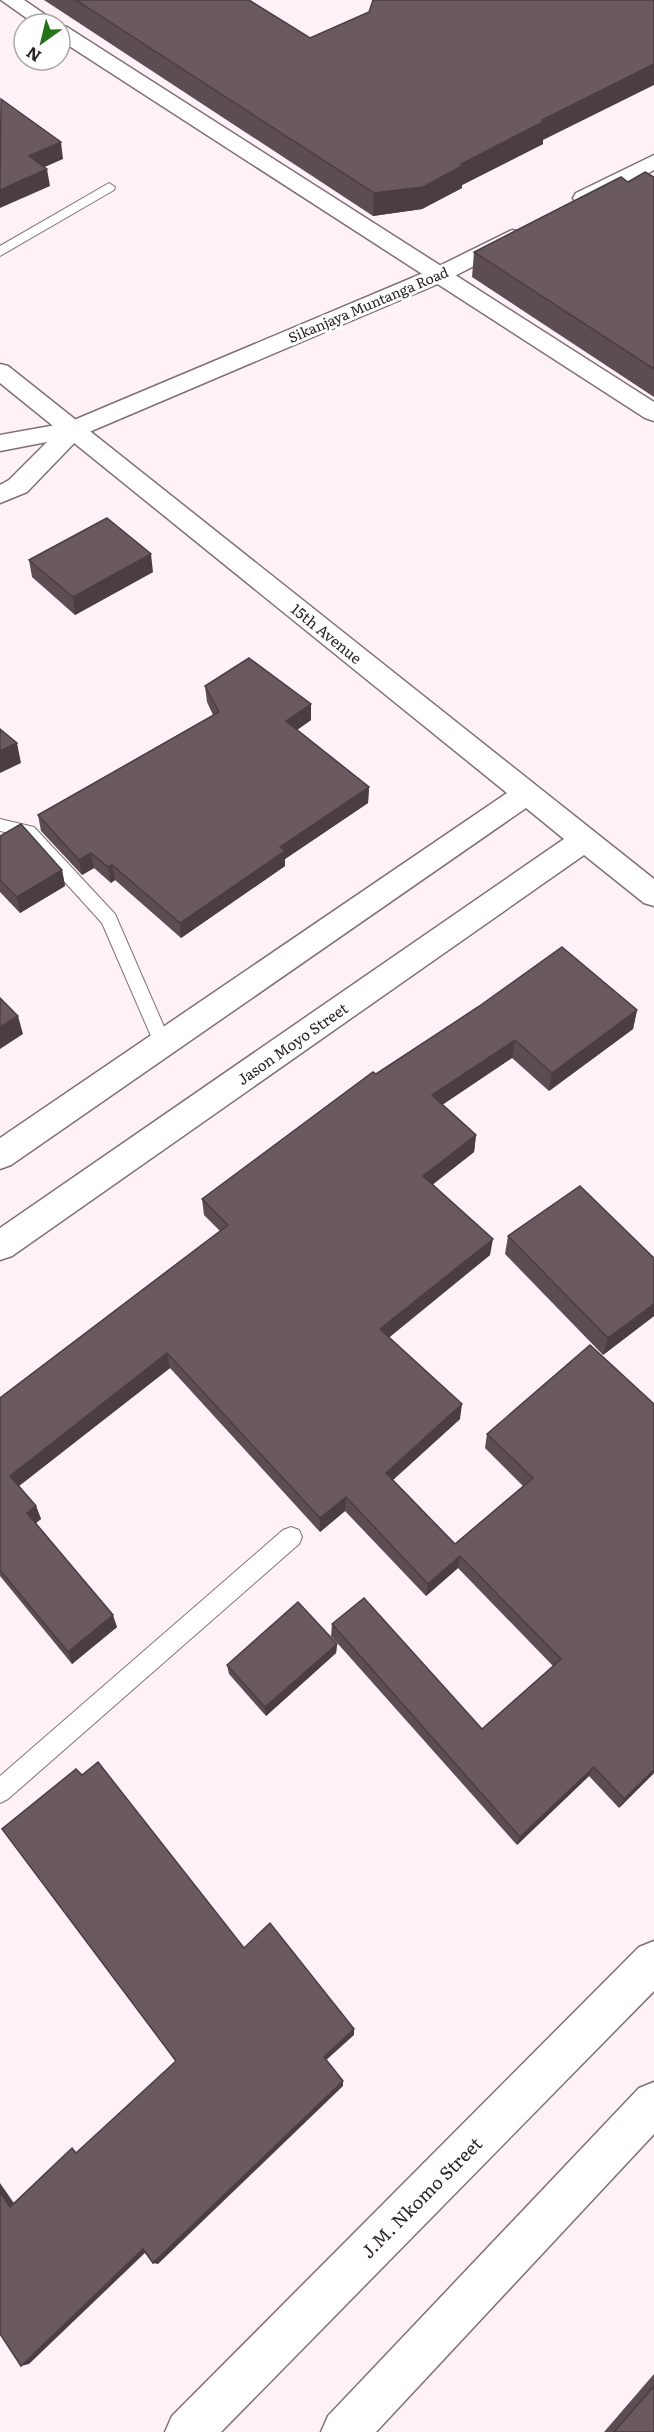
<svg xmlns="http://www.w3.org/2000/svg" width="654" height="2432" viewBox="0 0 654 2432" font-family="Literata,serif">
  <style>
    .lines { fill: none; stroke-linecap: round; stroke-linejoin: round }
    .service-casing { stroke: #816f77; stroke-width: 2 }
    .minor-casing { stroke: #816f77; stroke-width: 3 }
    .tertiary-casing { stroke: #816f77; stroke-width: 3 }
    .trunk-casing { stroke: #816f77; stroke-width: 3 }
    .service { fill: #fff; fill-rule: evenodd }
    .minor { fill: #fff; fill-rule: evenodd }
    .tertiary { fill: #fff; fill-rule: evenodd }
    .trunk { fill: #fff; fill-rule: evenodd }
    .wall { fill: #5b4d53 }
    .shaded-wall { fill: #4a3e43 }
    .building { fill: #6a5960; stroke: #4a3e43; stroke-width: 1.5 }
    .labels { text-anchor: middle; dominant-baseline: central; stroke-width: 6; stroke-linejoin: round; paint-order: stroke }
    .far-street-label { font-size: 14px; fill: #2b2327; stroke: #fff }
    .street-label { font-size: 15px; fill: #2b2327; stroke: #fff }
    .near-street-label { font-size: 18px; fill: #2b2327; stroke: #fff }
  </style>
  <rect width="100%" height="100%" fill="#fff2f7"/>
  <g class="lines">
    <defs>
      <g id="service">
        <polygon points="109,183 115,187 114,190 0,256 0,246"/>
        <polygon points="0,819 34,827 115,914 172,1045 169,1050 163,1052 157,1050 102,923 23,836 0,831"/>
        <polygon points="291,1527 299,1530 302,1537 299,1544 8,1799 0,1803 0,1776 283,1530"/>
      </g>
      <g id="minor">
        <polygon points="1,0 24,0 59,24 35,24"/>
        <polygon points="60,25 67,27 654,402 654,421 645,418 60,40"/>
        <polygon points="0,364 8,366 654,879 654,906 644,903 584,855 12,1256 0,1260 0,1228 564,839 526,808 11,1165 0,1169 0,1138 507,793 0,383"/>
      </g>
      <g id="tertiary">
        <polygon points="654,155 654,170 592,203 584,205 576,203 573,198 576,193"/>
        <polygon points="512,230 520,232 523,237 520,242 449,279 82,435 27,492 0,503 0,485 9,480 47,442 0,451 0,435 67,423 433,269"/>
      </g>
      <g id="trunk">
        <polygon points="654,1941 654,1991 221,2432 165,2432 172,2416 639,1947"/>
        <polygon points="654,2082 654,2134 376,2432 321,2432 328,2416 639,2088"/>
      </g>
    </defs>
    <!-- service casing -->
    <use href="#service" class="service-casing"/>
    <!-- minor casing -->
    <use href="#minor" class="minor-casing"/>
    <!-- tertiary casing -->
    <use href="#tertiary" class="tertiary-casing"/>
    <!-- trunk casing -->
    <use href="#trunk" class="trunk-casing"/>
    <!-- service -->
    <use href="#service" class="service"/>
    <!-- minor -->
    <use href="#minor" class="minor"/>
    <!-- tertiary -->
    <use href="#tertiary" class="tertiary"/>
    <!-- trunk -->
    <use href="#trunk" class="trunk"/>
  </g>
  <!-- wall -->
  <g class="wall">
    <polygon points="44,0 249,0 310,38 543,140 543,144 462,185 462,188 422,209 373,216"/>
    <polygon points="654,177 654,397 472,277 474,252 628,182"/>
    <polygon points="29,560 153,572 75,615 32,577"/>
    <polygon points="205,686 311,720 297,730 369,787 368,803 285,859 285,866 181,938 115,880 111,883 94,868 82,875 41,831 38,815 213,715 207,702"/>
    <polygon points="0,836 62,870 65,886 20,913 0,892"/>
    <polygon points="637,1010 633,1029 549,1091 512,1058 442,1105 476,1135 474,1152 433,1184 490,1255 389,1337 460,1419 393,1480 455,1544 523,1486 485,1448 487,1434 654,1404 654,1773 619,1808 589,1776 517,1845 331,1636 332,1624 482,1729 553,1666 458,1568 426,1596 345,1511 320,1532 170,1368 19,1486 36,1506 41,1519 36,1523 117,1627 72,1664 0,1576 0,1398 220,1231 204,1215 202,1199 376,1074"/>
    <polygon points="508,1236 654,1258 654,1316 603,1355 505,1254"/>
    <polygon points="337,1644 336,1653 266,1716 229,1674 227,1665"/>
    <polygon points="654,2374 654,2432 604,2432"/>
  </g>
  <!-- shaded-wall -->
  <g class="shaded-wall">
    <polygon points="654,64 654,85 543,140 543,144 462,185 462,188 422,209 373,216 374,193 461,164 542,120"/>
    <polygon points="61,142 63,159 31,173 29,156"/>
    <polygon points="47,169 50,186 0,208 0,190"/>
    <polygon points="151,554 153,572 75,615 73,597"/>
    <polygon points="311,704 311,720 287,737 286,721"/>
    <polygon points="17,743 21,763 0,773 0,751"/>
    <polygon points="369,787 368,803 285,859 285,866 181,938 180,923 280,847"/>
    <polygon points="91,853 94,868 82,875 79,860"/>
    <polygon points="112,865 115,880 111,883 108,867"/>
    <polygon points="62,870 65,886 20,913 17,897"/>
    <polygon points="637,1010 633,1029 549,1091 552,1073"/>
    <polygon points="18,1016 23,1034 0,1049 0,1027"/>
    <polygon points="515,1040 512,1058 430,1113 432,1095"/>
    <polygon points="476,1135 474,1152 422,1193 423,1176"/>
    <polygon points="493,1239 490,1255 380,1345 380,1329"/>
    <polygon points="654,1304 654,1316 603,1355 608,1338"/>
    <polygon points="167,1353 170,1368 15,1489 10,1476"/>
    <polygon points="462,1404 460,1419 385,1487 386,1473"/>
    <polygon points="346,1497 345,1511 320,1532 320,1518"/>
    <polygon points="36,1506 41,1519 32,1526 27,1513"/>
    <polygon points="460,1556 458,1568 426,1596 428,1584"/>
    <polygon points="113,1615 117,1627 72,1664 68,1652"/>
    <polygon points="337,1644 336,1653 266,1716 265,1707"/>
    <polygon points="594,1767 589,1776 517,1845 520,1837"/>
    <polygon points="654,1770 654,1773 619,1808 624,1799"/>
    <polygon points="354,2029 354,2035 324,2062 324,2057"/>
    <polygon points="343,2081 343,2086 158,2264 153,2263"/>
    <polygon points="0,2183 18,2209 10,2207 0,2192"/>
    <polygon points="143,2249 148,2250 29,2364 21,2366"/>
  </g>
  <!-- building -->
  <g class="building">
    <polygon points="76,0 249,0 310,38 369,12 373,0 654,0 654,64 542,120 545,121 461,164 464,165 423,187 374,193"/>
    <polygon points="1,99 61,142 29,156 47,169 0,190"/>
    <polygon points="645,172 654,177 654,369 474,252 621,177 628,182"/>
    <polygon points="107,518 151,554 73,597 29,560"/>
    <polygon points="249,658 311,704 286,721 369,787 280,847 285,851 180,923 112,865 108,867 91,853 79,860 38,815 219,712 205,686"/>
    <polygon points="0,729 17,743 0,751"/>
    <polygon points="21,824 62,870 17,897 0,880 0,836"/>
    <polygon points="562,947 637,1010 552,1073 515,1040 432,1095 476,1135 423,1176 493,1239 380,1329 462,1404 386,1473 455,1544 533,1478 487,1434 590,1345 654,1404 654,1770 624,1799 594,1767 520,1837 332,1624 364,1598 482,1729 561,1659 460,1556 428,1584 346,1497 320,1518 167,1353 10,1476 36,1506 27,1513 113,1615 68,1652 0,1570 0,1398 228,1225 202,1199 373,1072 376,1074 478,1007"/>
    <polygon points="0,998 18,1016 0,1027"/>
    <polygon points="580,1186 654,1258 654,1304 608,1338 508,1236"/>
    <polygon points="298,1602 337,1644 265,1707 227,1665"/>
    <polygon points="98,1762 244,1948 270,1923 354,2029 324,2057 343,2081 153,2263 143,2249 21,2366 0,2334 0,2192 10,2207 72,2148 76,2153 176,2061 2,1829 76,1769 82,1775"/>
    <polygon points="654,2386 654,2432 614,2432"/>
  </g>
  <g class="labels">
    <!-- far-street labels -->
    <g class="far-street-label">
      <text transform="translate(368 304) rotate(-23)">Sikanjaya Muntanga Road</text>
    </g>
    <!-- street labels -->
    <g class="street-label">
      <text transform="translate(327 633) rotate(39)">15th Avenue</text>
      <text transform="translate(292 1043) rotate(-35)">Jason Moyo Street</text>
    </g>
    <!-- near-street labels -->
    <g class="near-street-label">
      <text transform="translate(421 2197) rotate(-45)">J.M. Nkomo Street</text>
    </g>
  </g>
  <!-- north arrow -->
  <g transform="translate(42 42) rotate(214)"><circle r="28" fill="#ffffff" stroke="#aaa7a9" stroke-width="1.5"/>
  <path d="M0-4.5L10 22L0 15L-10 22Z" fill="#267218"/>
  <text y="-9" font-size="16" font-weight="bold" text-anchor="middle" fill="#2b2327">N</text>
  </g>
</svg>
